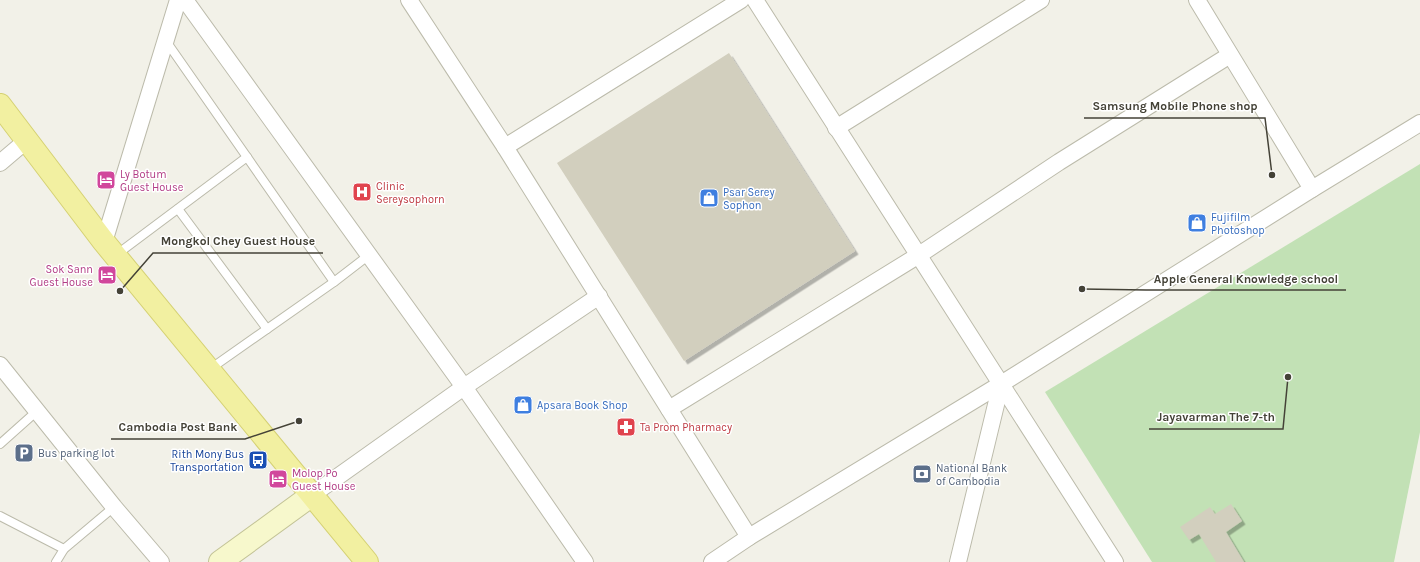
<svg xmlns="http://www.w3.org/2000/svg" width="1420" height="562" viewBox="0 0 1420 562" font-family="Karla,sans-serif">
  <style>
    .green { fill: #c2e1b5 }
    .building { fill: #d2cfbe; filter: url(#shadow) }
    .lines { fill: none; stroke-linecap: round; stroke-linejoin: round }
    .service-casing { stroke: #bcbbab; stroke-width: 10 }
    .minor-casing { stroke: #bcbbab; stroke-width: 18 }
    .secondary-casing { stroke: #c3c396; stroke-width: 24 }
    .primary-casing { stroke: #d5d173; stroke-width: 24 }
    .service { stroke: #fff; stroke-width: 8 }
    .minor { stroke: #fff; stroke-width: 16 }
    .secondary { stroke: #f7f8cc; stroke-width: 22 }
    .primary { stroke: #f2f0a1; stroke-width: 22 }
    .labels { text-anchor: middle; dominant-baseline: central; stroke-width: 3; stroke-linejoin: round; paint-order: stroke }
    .hotel-label { font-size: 11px; fill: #b23c85; stroke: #fff; text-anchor: start }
    .health-label { font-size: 11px; fill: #be3a42; stroke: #fff; text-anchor: start }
    .shop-label { font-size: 11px; fill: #366cbe; stroke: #fff; text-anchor: start }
    .service-label { font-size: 11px; fill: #4e5e75; stroke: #fff; text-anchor: start }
    .transit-label { font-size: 11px; fill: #164399; stroke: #fff; text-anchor: end }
    .leader { fill: none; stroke: #444237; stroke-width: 1.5 }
    .callout-dot { fill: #444237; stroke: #fff; stroke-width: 1.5 }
    .callout-label { font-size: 12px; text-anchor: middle; font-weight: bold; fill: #444237; stroke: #fff; stroke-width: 3; stroke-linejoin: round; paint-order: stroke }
  </style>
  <defs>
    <filter id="shadow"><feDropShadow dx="3.5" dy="3.5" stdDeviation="0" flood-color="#0004"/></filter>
  </defs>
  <rect width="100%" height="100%" fill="#f2f1e8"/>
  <!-- green -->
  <polygon class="green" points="1420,164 1420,432 1394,562 1152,562 1045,392"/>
  <!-- building -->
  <g class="building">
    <polygon points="729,53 855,251 684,361 557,163"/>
    <polygon points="1231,504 1242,521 1226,532 1244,562 1216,562 1199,534 1189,540 1180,527 1210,507 1215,514"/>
  </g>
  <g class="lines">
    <defs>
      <g id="service">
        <polyline points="166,41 334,282"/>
        <polyline points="178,209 267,329"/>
        <polyline points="116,255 247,157"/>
        <polyline points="210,369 334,282 369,255"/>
        <polyline points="0,444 37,411"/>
        <polyline points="0,516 64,549"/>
        <polyline points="56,562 64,549 114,507"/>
      </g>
      <g id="minor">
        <polyline points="185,0 464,387 585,562"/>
        <polyline points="409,0 505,147 749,537"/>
        <polyline points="755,0 1115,562"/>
        <polyline points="1197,0 1312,189"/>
        <polyline points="836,128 1041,0"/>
        <polyline points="505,147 741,0"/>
        <polyline points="0,163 27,140"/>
        <polyline points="104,242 178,0"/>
        <polyline points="0,365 114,507 161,562"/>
        <polyline points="669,409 919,255 1059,162 1230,55"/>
        <polyline points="312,495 464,387 599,296"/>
        <polyline points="712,562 749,537 1001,384 1312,189 1420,123"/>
        <polyline points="958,562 1001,384"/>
      </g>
      <polyline id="secondary" points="220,562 312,495"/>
      <polyline id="primary" points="0,105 104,242 367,562"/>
    </defs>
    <!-- service casing -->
    <use href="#service" class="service-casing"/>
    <!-- minor casing -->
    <use href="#minor" class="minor-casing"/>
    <!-- secondary casing -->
    <use href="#secondary" class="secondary-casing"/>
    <!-- primary casing -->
    <use href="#primary" class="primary-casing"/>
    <!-- service -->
    <use href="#service" class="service"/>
    <!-- minor -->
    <use href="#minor" class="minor"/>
    <!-- secondary -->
    <use href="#secondary" class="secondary"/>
    <!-- primary -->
    <use href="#primary" class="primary"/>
  </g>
  <!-- icons -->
  <defs>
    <symbol id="hotel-square" viewBox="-11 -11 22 22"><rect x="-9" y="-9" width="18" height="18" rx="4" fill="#d1479c" stroke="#fff"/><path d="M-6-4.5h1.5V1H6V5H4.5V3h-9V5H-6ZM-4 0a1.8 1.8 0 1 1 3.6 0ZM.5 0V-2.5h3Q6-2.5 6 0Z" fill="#fff"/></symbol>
    <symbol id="hospital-square" viewBox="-11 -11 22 22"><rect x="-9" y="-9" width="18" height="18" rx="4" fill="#e0444e" stroke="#fff"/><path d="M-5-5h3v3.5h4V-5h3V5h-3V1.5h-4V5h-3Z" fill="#fff"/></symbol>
    <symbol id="shop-square" viewBox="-11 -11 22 22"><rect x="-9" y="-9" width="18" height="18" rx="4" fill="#3f7fe0" stroke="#fff"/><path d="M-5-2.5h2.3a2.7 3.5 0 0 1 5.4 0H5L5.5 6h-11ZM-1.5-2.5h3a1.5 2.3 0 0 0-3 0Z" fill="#fff"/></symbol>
    <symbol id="pharmacy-square" viewBox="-11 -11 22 22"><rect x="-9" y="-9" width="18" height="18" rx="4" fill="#e0444e" stroke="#fff"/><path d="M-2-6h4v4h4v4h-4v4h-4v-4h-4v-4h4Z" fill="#fff"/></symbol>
    <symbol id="parking-square" viewBox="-11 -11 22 22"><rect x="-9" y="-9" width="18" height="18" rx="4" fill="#5c6f8a" stroke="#fff"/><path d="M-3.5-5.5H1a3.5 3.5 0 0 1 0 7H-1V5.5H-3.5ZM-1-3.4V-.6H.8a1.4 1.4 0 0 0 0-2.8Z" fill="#fff"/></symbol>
    <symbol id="bus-square" viewBox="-11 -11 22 22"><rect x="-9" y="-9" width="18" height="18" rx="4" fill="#1a4fb4" stroke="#fff"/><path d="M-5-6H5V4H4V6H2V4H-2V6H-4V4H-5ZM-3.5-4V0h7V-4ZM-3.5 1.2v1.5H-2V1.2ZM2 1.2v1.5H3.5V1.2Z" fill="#fff"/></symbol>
    <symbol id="bank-square" viewBox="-11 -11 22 22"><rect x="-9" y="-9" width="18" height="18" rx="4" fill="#5c6f8a" stroke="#fff"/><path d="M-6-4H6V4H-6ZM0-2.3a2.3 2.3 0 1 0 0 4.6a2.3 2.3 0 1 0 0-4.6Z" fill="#fff"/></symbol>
  </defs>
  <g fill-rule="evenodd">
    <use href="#hotel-square" x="95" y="169" width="22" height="22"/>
    <use href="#hospital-square" x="351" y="181" width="22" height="22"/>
    <use href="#shop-square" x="698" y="187" width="22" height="22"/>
    <use href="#shop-square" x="1186" y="212" width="22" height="22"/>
    <use href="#hotel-square" x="96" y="264" width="22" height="22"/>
    <use href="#shop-square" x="512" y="394" width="22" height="22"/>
    <use href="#pharmacy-square" x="615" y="416" width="22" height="22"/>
    <use href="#parking-square" x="13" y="442" width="22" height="22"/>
    <use href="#bus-square" x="247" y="449" width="22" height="22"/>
    <use href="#bank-square" x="911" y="463" width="22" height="22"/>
    <use href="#hotel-square" x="267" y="468" width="22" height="22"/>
  </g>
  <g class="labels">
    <!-- hotel labels -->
    <g class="hotel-label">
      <text x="120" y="174">Ly Botum<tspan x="120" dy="13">Guest House</tspan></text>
      <text x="93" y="269" text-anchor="end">Sok Sann<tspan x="93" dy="13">Guest House</tspan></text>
      <text x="292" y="473">Molop Po<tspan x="292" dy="13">Guest House</tspan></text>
    </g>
    <!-- health labels -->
    <g class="health-label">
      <text x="376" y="186">Clinic<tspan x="376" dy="13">Sereysophorn</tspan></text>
      <text x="640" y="427">Ta Prom Pharmacy</text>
    </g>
    <!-- shop labels -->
    <g class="shop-label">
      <text x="723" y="192">Psar Serey<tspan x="723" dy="13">Sophon</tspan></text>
      <text x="1211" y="217">Fujifilm<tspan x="1211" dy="13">Photoshop</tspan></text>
      <text x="537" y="405">Apsara Book Shop</text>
    </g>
    <!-- service labels -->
    <g class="service-label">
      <text x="38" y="453">Bus parking lot</text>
      <text x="936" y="468">National Bank<tspan x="936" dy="13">of Cambodia</tspan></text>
    </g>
    <!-- transit labels -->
    <g class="transit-label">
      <text x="244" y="454">Rith Mony Bus<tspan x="244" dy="13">Transportation</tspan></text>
    </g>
  </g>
  <!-- callouts -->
  <path class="leader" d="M1272 175L1265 118H1084M120 291L153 253H323M1082 289L1146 290H1346M1288 377L1283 429H1149M299 421L245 439H111"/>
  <g class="callout-dot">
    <circle cx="1272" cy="175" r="4"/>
    <circle cx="120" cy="291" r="4"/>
    <circle cx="1082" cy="289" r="4"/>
    <circle cx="1288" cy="377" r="4"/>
    <circle cx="299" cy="421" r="4"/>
  </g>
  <g class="callout-label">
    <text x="1175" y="110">Samsung Mobile Phone shop</text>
    <text x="238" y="245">Mongkol Chey Guest House</text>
    <text x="1246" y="283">Apple General Knowledge school</text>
    <text x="1216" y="421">Jayavarman The 7-th</text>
    <text x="178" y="431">Cambodia Post Bank</text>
  </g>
</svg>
